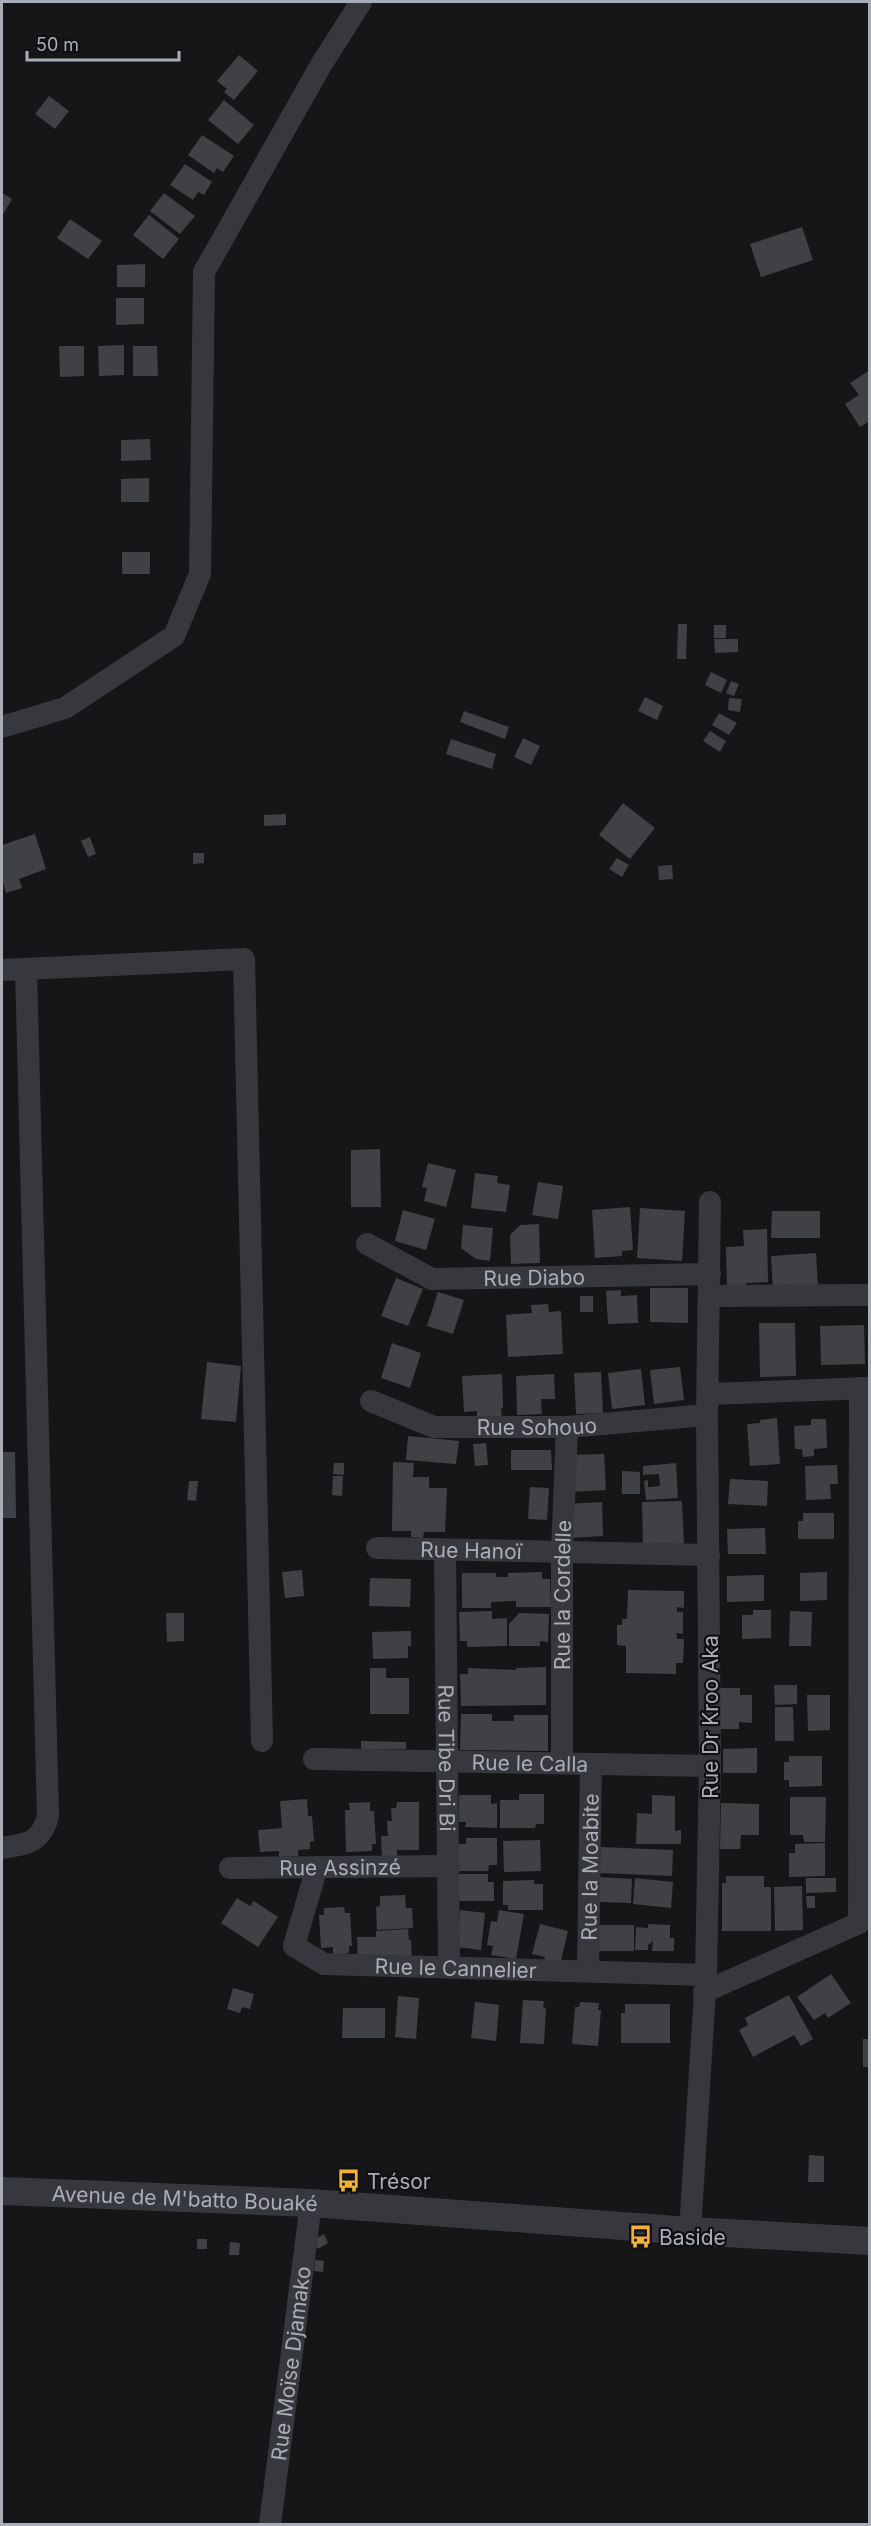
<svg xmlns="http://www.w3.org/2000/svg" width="871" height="2526" viewBox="0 0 871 2526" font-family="Inter,sans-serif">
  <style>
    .building { fill: #404145 }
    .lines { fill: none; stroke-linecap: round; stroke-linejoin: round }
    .minor { stroke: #37383d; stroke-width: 22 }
    .tertiary { stroke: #37383d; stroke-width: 28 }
    .labels { text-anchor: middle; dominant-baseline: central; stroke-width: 4.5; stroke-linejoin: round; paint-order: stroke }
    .street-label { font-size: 21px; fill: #a8adb8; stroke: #111113 }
    .poi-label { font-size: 21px; fill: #a8adb8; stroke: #111113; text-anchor: start }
  </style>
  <rect width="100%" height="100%" fill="#161618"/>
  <!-- building -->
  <g class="building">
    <polygon points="239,55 258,71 234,100 224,92 227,89 217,81"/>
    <polygon points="49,96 69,111 55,129 35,114"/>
    <polygon points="224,100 254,125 238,144 208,120"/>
    <polygon points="202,135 234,156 223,172 217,168 214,173 188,155"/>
    <polygon points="185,164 212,182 204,195 198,192 193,200 170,185"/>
    <polygon points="2,193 12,199 2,216"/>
    <polygon points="164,193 195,216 180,234 150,211"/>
    <polygon points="149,215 179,239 163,259 133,235"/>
    <polygon points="70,219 102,241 88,259 57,238"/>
    <polygon points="802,227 813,260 761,277 750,244"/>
    <polygon points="145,264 145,287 117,287 117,265"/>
    <polygon points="116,298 144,298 144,324 116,325"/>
    <polygon points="124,345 124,375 99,376 98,346"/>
    <polygon points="59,346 84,346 84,376 60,377"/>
    <polygon points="133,346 157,346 158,376 133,376"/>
    <polygon points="870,370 870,421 860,427 845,404 859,395 850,383"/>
    <polygon points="150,439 151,460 121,461 121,440"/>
    <polygon points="149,478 149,502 121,502 121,479"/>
    <rect x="122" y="552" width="28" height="22"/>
    <polygon points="678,624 687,624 686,659 677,659"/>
    <rect x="714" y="625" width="12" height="13"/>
    <polygon points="714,639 738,639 738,652 715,653"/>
    <polygon points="711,672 727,680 721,693 705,685"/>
    <polygon points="731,681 739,684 734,696 726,693"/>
    <polygon points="645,697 663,706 657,720 638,711"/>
    <polygon points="729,698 742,699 740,712 728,710"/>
    <polygon points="464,711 509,727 505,739 460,722"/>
    <polygon points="719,713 737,723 729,735 712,725"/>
    <polygon points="710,731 726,741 720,752 703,741"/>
    <polygon points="523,738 540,746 531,765 514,757"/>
    <polygon points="451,739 496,754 492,769 446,754"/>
    <polygon points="623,803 655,828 630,859 599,835"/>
    <polygon points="286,814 286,825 264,826 264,815"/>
    <polygon points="35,834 46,869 19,879 22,888 6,893 2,880 2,845"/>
    <polygon points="90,837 96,854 88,857 81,841"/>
    <polygon points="193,853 204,853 204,863 193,864"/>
    <polygon points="617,858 629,865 622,877 609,869"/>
    <polygon points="672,865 673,879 659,880 658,866"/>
    <polygon points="380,1149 381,1207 351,1207 351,1150"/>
    <polygon points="428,1163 456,1170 446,1207 424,1201 427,1188 422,1187"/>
    <polygon points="475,1173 498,1176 497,1183 510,1185 506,1212 471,1208"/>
    <polygon points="538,1182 563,1186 558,1219 532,1215"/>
    <polygon points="630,1207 633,1250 622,1251 622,1256 595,1258 592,1210"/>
    <polygon points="640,1208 685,1211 682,1261 637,1258"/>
    <polygon points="403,1210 435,1219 426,1250 395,1241"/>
    <polygon points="772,1211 820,1211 820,1238 771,1238"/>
    <polygon points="539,1224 540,1263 511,1264 510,1235 520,1225"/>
    <polygon points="463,1225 493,1228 490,1261 476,1259 461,1248"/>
    <polygon points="767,1229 768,1282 746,1283 746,1291 727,1292 726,1247 744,1246 743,1230"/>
    <polygon points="816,1253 818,1287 773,1290 771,1256"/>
    <polygon points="396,1278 423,1289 408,1326 381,1316"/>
    <polygon points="650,1288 688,1288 688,1323 650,1322"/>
    <polygon points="621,1290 621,1296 637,1295 638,1323 608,1324 606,1291"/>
    <polygon points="438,1292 464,1300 453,1334 427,1326"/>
    <rect x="580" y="1296" width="13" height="16"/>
    <polygon points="548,1304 549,1312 561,1311 563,1354 508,1357 506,1315 532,1313 531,1305"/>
    <polygon points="759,1323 795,1323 796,1376 760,1377"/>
    <polygon points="864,1325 865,1364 821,1365 820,1326"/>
    <polygon points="392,1343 421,1353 410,1388 381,1378"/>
    <polygon points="207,1362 241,1366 236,1422 201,1419"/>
    <polygon points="680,1367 684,1400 654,1404 650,1370"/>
    <polygon points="641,1369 645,1405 612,1409 608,1373"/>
    <polygon points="601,1372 603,1413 576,1414 574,1373"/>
    <polygon points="502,1374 503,1408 501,1408 502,1420 477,1421 477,1411 464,1412 462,1376"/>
    <polygon points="554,1374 555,1399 541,1399 542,1414 517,1415 516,1376"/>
    <polygon points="777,1418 780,1464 750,1466 747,1424 760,1423 760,1420"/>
    <polygon points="811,1419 826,1419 827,1448 814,1449 814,1456 803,1457 802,1449 795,1449 794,1426 811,1425"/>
    <polygon points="408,1436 459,1441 456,1464 406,1460"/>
    <polygon points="486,1443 488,1465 475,1466 473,1444"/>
    <polygon points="511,1450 551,1450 552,1470 511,1470"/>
    <polygon points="2,1452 15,1452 16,1518 2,1518"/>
    <polygon points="604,1454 606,1490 570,1492 569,1455"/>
    <polygon points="393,1462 414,1463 413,1477 429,1477 429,1488 447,1488 445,1532 424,1532 423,1538 411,1537 411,1531 392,1531"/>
    <polygon points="334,1463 344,1463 344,1475 333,1474"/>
    <polygon points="676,1463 678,1498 646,1500 644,1481 648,1480 648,1487 660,1486 659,1474 643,1475 643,1466"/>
    <polygon points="837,1465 838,1484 830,1484 831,1499 806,1500 805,1466"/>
    <polygon points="622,1471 640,1472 640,1494 622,1494"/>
    <polygon points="333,1476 343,1476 342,1496 332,1495"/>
    <polygon points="730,1479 768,1481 767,1506 728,1504"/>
    <polygon points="189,1481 198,1481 196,1501 187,1500"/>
    <polygon points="530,1487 549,1488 547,1520 528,1519"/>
    <polygon points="682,1501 684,1545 643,1547 642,1502"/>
    <polygon points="602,1502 603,1536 570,1538 568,1504"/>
    <polygon points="803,1513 834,1513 834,1539 798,1539 798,1521 803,1521"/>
    <polygon points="765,1528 766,1554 728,1554 727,1529"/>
    <polygon points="302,1570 304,1596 285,1598 282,1572"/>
    <polygon points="542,1572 542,1579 550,1579 551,1607 516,1607 516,1601 491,1602 491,1608 462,1608 462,1573 496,1573 496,1577 508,1577 508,1573"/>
    <polygon points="827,1572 827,1600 800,1601 800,1573"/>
    <polygon points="764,1575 764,1601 727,1602 727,1576"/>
    <polygon points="370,1578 411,1579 410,1607 369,1606"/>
    <polygon points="628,1590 684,1591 684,1608 677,1607 677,1612 683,1612 683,1634 676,1633 677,1639 684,1639 683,1663 676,1663 676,1674 626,1673 626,1646 617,1645 617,1625 622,1625 622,1619 627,1619"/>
    <polygon points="753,1610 771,1610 771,1638 742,1639 742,1615 753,1615"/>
    <polygon points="492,1611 492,1619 507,1618 507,1646 467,1647 467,1641 460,1641 459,1612"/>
    <polygon points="790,1611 812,1612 811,1646 789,1646"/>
    <polygon points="166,1613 184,1613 184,1641 167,1642"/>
    <polygon points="519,1613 549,1614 548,1642 540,1641 540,1646 509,1646 509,1624"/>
    <polygon points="411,1631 411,1646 408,1646 408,1658 373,1659 372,1632"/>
    <polygon points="546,1667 546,1705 461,1706 460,1674 468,1674 468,1668 516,1670 516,1668"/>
    <polygon points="370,1668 386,1668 386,1678 409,1678 409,1714 370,1714"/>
    <polygon points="774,1685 797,1685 797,1704 775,1705"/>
    <polygon points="714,1688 740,1688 740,1695 752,1695 752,1723 739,1722 739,1729 714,1729"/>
    <polygon points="807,1695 830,1695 830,1730 808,1731"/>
    <polygon points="775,1707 793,1707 794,1741 775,1741"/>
    <polygon points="461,1714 492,1714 492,1721 514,1721 514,1715 548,1715 548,1751 460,1750"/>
    <polygon points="361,1741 406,1742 406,1749 361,1749"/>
    <polygon points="757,1748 757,1773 723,1773 723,1749"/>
    <polygon points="789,1756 822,1756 822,1786 789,1787 789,1780 784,1780 784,1762 789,1762"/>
    <polygon points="519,1794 544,1794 544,1824 536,1824 535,1828 500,1828 500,1800 519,1800"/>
    <polygon points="459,1795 491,1795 491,1804 497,1803 497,1828 465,1827 466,1822 459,1822"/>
    <polygon points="652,1795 675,1796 675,1831 681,1830 681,1844 636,1844 637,1813 652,1814"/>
    <polygon points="790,1797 826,1797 825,1842 804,1842 803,1835 790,1835"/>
    <polygon points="307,1799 308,1816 312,1816 314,1841 310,1842 310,1849 298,1850 298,1856 279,1857 279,1851 260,1852 258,1830 282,1828 280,1801"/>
    <polygon points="370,1802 370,1811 374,1811 376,1844 372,1844 372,1851 346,1852 345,1810 350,1810 349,1803"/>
    <polygon points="397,1802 419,1802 419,1850 397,1850 397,1861 382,1861 381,1836 388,1836 387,1821 392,1821 391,1808 396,1808"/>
    <polygon points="721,1803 759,1804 759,1835 741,1835 740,1849 720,1849"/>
    <polygon points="466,1838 497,1838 497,1865 489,1865 488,1871 458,1871 458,1844 466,1844"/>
    <polygon points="540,1840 541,1871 504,1872 503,1841"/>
    <polygon points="825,1843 825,1876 789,1877 789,1853 795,1853 795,1844"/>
    <polygon points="601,1847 673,1850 672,1876 599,1873"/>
    <polygon points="457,1874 488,1874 488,1882 494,1882 494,1901 457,1901"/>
    <polygon points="726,1876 764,1876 764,1887 771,1887 771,1931 722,1931 722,1883 726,1883"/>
    <polygon points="599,1877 632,1879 631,1903 598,1902"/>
    <polygon points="635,1878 673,1882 671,1908 633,1904"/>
    <polygon points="806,1878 836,1878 836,1892 806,1893"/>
    <polygon points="534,1880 534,1884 543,1884 543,1910 508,1910 508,1905 503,1905 503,1881"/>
    <polygon points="802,1886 803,1930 775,1931 774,1887"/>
    <polygon points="405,1895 406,1908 412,1908 413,1928 377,1930 376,1907 380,1906 380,1896"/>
    <polygon points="806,1896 815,1896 815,1908 807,1908"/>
    <polygon points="237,1898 250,1906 254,1901 278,1917 258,1947 221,1923"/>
    <polygon points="344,1907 345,1913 350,1913 352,1946 349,1946 349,1953 333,1955 333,1947 321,1948 319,1915 324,1915 324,1908"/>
    <polygon points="460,1910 485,1913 481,1950 456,1947"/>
    <polygon points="499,1910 524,1914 516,1959 491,1955 493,1946 487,1945 491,1921 497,1922"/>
    <polygon points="540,1924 568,1931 559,1969 543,1965 545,1957 532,1954"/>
    <polygon points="648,1924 670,1925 670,1938 674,1938 674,1951 652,1951 653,1941 648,1945 648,1950 635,1950 636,1927 648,1928"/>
    <rect x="598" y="1925" width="36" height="26"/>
    <polygon points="408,1929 409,1940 411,1940 412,1963 358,1960 357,1937 376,1937 376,1931"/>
    <polygon points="831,1974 851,2003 828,2018 825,2013 814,2020 797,1997"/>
    <polygon points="233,1988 254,1994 250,2009 242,2007 240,2013 227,2009"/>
    <polygon points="789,1995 813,2039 801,2046 794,2035 753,2057 739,2030 748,2025 745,2018"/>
    <polygon points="398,1996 419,1998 416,2039 395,2037"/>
    <polygon points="523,2000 544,2001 543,2007 546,2008 544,2044 520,2043"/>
    <polygon points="475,2002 499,2005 496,2041 471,2038"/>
    <polygon points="580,2002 599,2003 598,2010 601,2010 598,2046 572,2044 575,2007 579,2007"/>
    <polygon points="625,2004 670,2004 670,2043 621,2043 621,2013 625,2013"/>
    <polygon points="343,2008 385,2008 385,2038 342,2038"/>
    <rect x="863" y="2039" width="7" height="28"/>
    <polygon points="809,2155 824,2156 824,2182 808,2182"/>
    <polygon points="324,2234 328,2243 318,2249 313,2240"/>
    <rect x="197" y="2239" width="10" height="10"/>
    <polygon points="230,2242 240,2243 239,2255 229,2255"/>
    <polygon points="315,2260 324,2261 323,2272 314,2271"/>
  </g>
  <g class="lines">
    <!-- minor -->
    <g class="minor">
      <polyline points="2,727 65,708 174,636 200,574 204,272 321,65 361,2"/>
      <polyline points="2,970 244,959 262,1741"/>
      <path id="s1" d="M367,1244L432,1279L710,1274"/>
      <polyline points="710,1296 870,1295"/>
      <polyline points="709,1394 870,1388"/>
      <path id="s2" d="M371,1401L434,1427H567L707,1415"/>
      <path id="s3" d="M377,1548L709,1555"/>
      <path id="s4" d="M445,1550L449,1967"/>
      <path id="s5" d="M314,1759L710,1766"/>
      <path id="s6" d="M562,1763V1552L567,1427"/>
      <path d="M2,1848C27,1844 41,1843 48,1816L26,969"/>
      <path id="s7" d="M317,1867L294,1946L324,1964L706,1975"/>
      <path id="s8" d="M230,1868L448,1866"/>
      <polyline points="859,1923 860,1388"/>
      <path id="s9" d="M588,1971L591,1764"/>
      <polyline points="704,1992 859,1923 868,1913"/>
      <polyline points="690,2231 706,1975 710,1766 707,1415 710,1202"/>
      <path id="s10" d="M270,2524L311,2203"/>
    </g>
    <!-- tertiary -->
    <path class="tertiary" id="s11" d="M2,2191L311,2203L690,2231L870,2241"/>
  </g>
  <!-- icons -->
  <defs>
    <symbol id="bus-bare" viewBox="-9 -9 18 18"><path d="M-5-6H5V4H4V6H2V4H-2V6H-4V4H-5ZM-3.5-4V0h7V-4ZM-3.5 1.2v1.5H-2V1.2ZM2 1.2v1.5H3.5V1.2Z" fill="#f2b134" stroke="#111113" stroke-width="2.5" paint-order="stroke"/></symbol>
  </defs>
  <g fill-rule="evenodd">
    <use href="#bus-bare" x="332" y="2164" width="33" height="33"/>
    <use href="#bus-bare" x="624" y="2220" width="33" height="33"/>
  </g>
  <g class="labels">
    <!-- street labels -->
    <g class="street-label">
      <text stroke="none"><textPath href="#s1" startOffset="176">Rue Diabo</textPath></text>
      <text stroke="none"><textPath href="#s2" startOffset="171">Rue Sohouo</textPath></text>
      <text stroke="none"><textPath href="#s3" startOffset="94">Rue Hanoï</textPath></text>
      <text stroke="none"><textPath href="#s6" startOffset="168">Rue la Cordelle</textPath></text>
      <text transform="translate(710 1717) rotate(-90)">Rue Dr Kroo Aka</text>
      <text stroke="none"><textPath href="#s4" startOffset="208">Rue Tibe Dri Bi</textPath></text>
      <text stroke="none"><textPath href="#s5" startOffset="216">Rue le Calla</textPath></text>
      <text stroke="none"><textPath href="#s8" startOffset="110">Rue Assinzé</textPath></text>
      <text stroke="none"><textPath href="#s9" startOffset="104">Rue la Moabite</textPath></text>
      <text stroke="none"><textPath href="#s7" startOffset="249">Rue le Cannelier</textPath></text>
      <text stroke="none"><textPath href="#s11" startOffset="183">Avenue de M'batto Bouaké</textPath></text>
      <text stroke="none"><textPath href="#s10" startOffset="162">Rue Moïse Djamako</textPath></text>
    </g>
    <!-- poi labels -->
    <g class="poi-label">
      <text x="367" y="2181">Trésor</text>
      <text x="659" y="2237">Baside</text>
    </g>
  </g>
  <!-- border -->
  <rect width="871" height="2526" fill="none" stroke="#a8adb8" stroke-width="6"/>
  <!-- scale -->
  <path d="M27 51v9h152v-9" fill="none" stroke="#a8adb8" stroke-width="3"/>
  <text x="36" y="51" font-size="18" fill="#a8adb8" stroke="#111113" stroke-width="4.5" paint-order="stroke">50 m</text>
</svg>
